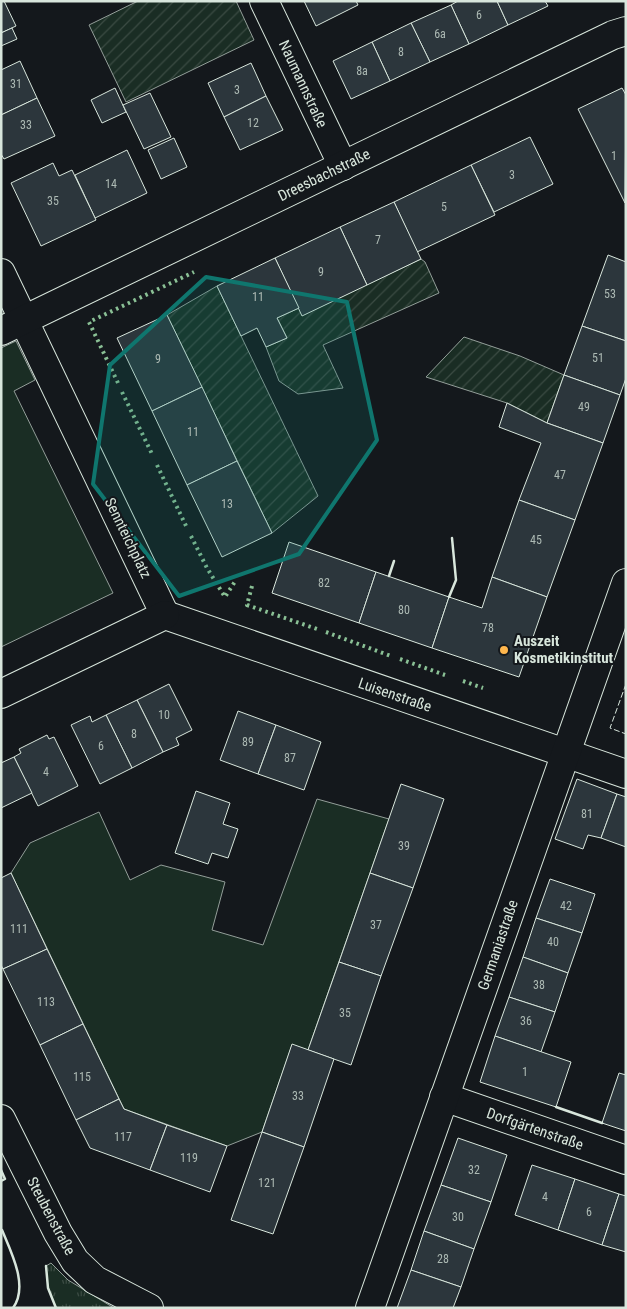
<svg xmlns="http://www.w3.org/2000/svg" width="627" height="1309" viewBox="0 0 627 1309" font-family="'Roboto Condensed',sans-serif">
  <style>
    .grass { fill: url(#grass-tufts); stroke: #939e99 }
    .park { fill: #1a2d24; stroke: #939e99 }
    .garden { fill: url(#garden-furrows); stroke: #939e99 }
    .building { fill: #2c363c; stroke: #d8e6dc }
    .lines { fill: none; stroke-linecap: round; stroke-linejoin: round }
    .minor-casing { stroke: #d8e6dc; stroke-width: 30 }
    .minor { stroke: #14181c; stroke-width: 28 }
    .hedge { stroke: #8ac095; stroke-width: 4; stroke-dasharray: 2.5 4; stroke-linecap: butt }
    .fence { stroke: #d8e6dc; stroke-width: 1; stroke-dasharray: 6 2.5; stroke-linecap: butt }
    .wall { stroke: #d8e6dc; stroke-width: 2.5 }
    .marked { fill: #0f766e; fill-opacity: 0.2; stroke: #0f766e; stroke-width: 4; stroke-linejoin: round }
    .poi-dot { fill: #ffb74d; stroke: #14181c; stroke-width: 2 }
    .labels { text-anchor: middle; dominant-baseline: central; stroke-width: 4; stroke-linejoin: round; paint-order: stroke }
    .number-label { font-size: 12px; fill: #adbab4 }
    .street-label { font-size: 15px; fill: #d8e6dc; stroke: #14181c }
    .poi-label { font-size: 15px; font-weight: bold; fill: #d8e6dc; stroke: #14181c; text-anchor: start }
  </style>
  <defs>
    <pattern id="grass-tufts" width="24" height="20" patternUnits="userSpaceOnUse" patternTransform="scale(1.25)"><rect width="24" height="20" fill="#1a2d24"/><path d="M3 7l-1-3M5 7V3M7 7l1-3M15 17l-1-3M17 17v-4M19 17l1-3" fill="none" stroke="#3b4b43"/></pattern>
    <pattern id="garden-furrows" width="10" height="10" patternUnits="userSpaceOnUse" patternTransform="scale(1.25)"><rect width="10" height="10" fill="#1a2d24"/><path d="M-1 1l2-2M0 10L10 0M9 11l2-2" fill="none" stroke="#3b4b43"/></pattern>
  </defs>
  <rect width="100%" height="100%" fill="#14181c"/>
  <!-- grass -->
  <polygon class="grass" points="51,1263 68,1280 114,1308 56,1308 48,1288 46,1266"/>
  <!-- park -->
  <g class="park">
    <polygon points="16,341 35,380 14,391 113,593 1,647 1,348"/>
    <polygon points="317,799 389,819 308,1050 292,1045 262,1132 227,1146 124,1109 11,873 30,843 99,812 130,880 161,865 225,882 212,930 263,945"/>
  </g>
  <!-- garden -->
  <g class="garden">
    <polygon points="138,1 236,1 254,40 126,102 89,25"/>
    <polygon points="421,259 425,262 439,293 323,345 343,388 298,394 279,381 266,347 287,338 277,318 299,308 302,315"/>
    <polygon points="217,286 318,496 272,533 167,315"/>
    <polygon points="464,337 520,356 564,375 547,423 507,403 426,377"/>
  </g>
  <!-- building -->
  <g class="building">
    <polygon points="1,1 4,1 16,26 1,33"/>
    <polygon points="304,1 356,1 358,5 316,26"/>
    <polygon points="458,1 497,1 508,25 469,44 451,5"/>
    <polygon points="497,1 545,1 548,6 508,25"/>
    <polygon points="451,5 469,44 430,62 411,23"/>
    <polygon points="411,23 430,62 390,81 372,42"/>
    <polygon points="12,28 17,39 1,46 1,33"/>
    <polygon points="372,42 390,81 351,99 333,61"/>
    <polygon points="20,61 37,98 1,115 1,70"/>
    <polygon points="251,63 266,96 224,117 208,83"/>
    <polygon points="115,88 126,112 102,123 91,100"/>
    <polygon points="622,88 626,95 625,203 578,109"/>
    <polygon points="150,93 171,137 144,149 123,105"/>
    <polygon points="266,96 283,130 240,150 224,117"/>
    <polygon points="37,98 55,136 4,159 1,154 1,115"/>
    <polygon points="530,137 553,184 494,212 471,165"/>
    <polygon points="174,138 187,167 161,179 148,150"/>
    <polygon points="127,150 147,193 95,218 75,175"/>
    <polygon points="53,163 59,176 72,170 96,220 41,246 11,183"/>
    <polygon points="471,165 495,215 417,252 394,202"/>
    <polygon points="394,202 421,259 367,285 340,227"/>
    <polygon points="340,227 367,285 302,316 275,258"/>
    <polygon points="608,255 626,262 626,341 582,326"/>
    <polygon points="275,258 299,308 277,318 287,338 266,347 257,328 241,336 217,286"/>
    <polygon points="167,315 202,387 152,411 117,338"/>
    <polygon points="582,326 626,341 626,378 620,395 564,375"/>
    <polygon points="564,375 620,395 603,443 547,423"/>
    <polygon points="202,387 237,461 187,485 152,411"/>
    <polygon points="507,403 547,423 603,443 575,520 519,500 541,443 499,427"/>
    <polygon points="237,461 272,533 222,557 187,485"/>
    <polygon points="519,500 575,520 547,597 492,577"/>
    <polygon points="289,542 376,572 359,623 272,593"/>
    <polygon points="376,572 449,597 432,648 359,623"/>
    <polygon points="492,577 547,597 519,677 432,648 449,597 482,608"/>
    <polygon points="169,684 192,730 176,738 179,745 163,752 137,700"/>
    <polygon points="137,700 163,752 132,768 106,715"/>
    <polygon points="238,711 276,725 258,774 220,760"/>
    <polygon points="106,715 132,768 100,784 71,725 90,716 92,722"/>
    <polygon points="276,725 321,742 304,790 258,774"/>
    <polygon points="47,735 49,739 54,737 78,786 38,806 14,757 21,753 19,749"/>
    <polygon points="14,757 32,793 1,808 1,763"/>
    <polygon points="577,779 617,794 601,838 588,835 583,849 555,839"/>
    <polygon points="401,784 444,799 413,888 370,873"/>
    <polygon points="196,791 230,803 223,824 238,829 228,858 212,853 208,864 175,853"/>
    <polygon points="617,794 626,797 626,847 601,838"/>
    <polygon points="11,873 47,949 3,969 1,965 1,878"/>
    <polygon points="370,873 413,888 381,976 339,962"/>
    <polygon points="550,879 595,894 582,933 536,918"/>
    <polygon points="536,918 582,933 568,973 523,957"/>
    <polygon points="47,949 83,1024 40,1045 3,969"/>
    <polygon points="523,957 568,973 555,1012 509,997"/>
    <polygon points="339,962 381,976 351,1065 308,1050"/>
    <polygon points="509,997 555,1012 541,1052 495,1036"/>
    <polygon points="83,1024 119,1099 76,1120 40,1045"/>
    <polygon points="495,1036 571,1062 556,1107 480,1082"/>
    <polygon points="292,1044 334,1059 304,1147 262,1132"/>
    <polygon points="619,1073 626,1075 626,1131 602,1123"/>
    <polygon points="119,1099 124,1109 167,1125 150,1170 90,1148 76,1120"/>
    <polygon points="167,1125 227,1146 210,1192 150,1170"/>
    <polygon points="262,1132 304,1147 273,1234 231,1220"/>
    <polygon points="458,1138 507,1155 491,1202 441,1185"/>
    <polygon points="532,1165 575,1179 558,1230 515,1215"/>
    <polygon points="575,1179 619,1194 602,1245 558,1230"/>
    <polygon points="441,1185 491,1202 474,1249 424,1231"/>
    <polygon points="619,1194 626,1196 626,1252 602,1245"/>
    <polygon points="424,1231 474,1249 461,1287 411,1270"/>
    <polygon points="411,1270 461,1287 453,1308 397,1308"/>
  </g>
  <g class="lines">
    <defs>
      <g id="minor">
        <polyline points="264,1 343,166"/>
        <polyline points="1,273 165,615"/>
        <polyline points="1,331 613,35 626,31"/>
        <polyline points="165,615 626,774"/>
        <polyline points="1,694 165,615"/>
        <polyline points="444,1097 626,1160"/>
        <polyline points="1,1119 58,1233 75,1261 95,1280 149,1308"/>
        <polyline points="370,1308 626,583"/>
      </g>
    </defs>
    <!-- minor casing -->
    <use href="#minor" class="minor-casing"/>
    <!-- minor -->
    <use href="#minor" class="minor"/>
    <!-- hedge -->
    <g class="hedge">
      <polyline points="118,383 89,322 194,272"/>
      <polyline points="122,392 153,456"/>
      <polyline points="157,465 187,528"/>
      <polyline points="191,536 207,568 225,597 236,580"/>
      <polyline points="252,586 247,605 317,629"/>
      <polyline points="326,632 391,656"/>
      <polyline points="400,659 445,675"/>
      <polyline points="463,681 483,688"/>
    </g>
    <!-- fence -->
    <polyline class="fence" points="626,684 610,728 626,734"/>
    <!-- wall -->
    <g class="wall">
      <polyline points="389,576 394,561"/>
      <polyline points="449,597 456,580 452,538"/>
      <polyline points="556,1107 602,1123"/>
      <polyline points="1,1170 5,1179 1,1181"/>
      <path d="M2,1230C11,1252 29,1286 13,1308"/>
      <polyline points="46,1266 48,1288 56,1308"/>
    </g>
  </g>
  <!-- marked area -->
  <path class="marked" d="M206,277L347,302L377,440L299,554L179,596L93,484L110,365Z"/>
  <!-- markers -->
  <circle class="poi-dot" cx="504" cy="650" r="5"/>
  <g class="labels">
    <!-- number labels -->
    <g class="number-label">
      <text x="479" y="15">6</text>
      <text x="440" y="34">6a</text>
      <text x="401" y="52">8</text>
      <text x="362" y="71">8a</text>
      <text x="16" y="84">31</text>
      <text x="237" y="90">3</text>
      <text x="253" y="123">12</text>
      <text x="26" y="125">33</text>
      <text x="614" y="156">1</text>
      <text x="512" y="175">3</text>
      <text x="111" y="184">14</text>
      <text x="53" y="201">35</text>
      <text x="444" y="207">5</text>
      <text x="378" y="240">7</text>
      <text x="321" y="272">9</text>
      <text x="610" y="294">53</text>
      <text x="258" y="297">11</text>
      <text x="598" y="358">51</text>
      <text x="158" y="359">9</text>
      <text x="584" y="407">49</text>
      <text x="193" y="432">11</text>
      <text x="560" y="475">47</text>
      <text x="227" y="504">13</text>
      <text x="536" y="540">45</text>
      <text x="324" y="583">82</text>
      <text x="404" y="610">80</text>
      <text x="488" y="628">78</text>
      <text x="164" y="715">10</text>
      <text x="134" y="734">8</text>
      <text x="248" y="742">89</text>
      <text x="101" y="746">6</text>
      <text x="290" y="758">87</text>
      <text x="46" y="772">4</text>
      <text x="587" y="814">81</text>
      <text x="404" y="846">39</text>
      <text x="566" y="906">42</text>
      <text x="376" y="925">37</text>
      <text x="19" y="929">111</text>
      <text x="553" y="942">40</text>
      <text x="539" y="985">38</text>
      <text x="46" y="1002">113</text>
      <text x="345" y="1013">35</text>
      <text x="526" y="1021">36</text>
      <text x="525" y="1072">1</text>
      <text x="82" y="1077">115</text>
      <text x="298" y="1096">33</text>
      <text x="123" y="1137">117</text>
      <text x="189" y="1158">119</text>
      <text x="474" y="1170">32</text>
      <text x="267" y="1183">121</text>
      <text x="545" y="1197">4</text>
      <text x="589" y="1212">6</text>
      <text x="458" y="1217">30</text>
      <text x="443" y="1259">28</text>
    </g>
    <!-- street labels -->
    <g class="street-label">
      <text transform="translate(303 84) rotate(65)">Naumannstraße</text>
      <text transform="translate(324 175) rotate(-26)">Dreesbachstraße</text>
      <text transform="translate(128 538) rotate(64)">Sennteichplatz</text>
      <text transform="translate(395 695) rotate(19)">Luisenstraße</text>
      <text transform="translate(498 945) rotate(-71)">Germaniastraße</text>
      <text transform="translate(535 1129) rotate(19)">Dorfgärtenstraße</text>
      <text transform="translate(51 1216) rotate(62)">Steubenstraße</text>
    </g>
    <!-- poi labels -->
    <g class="poi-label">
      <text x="514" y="641">Auszeit<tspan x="514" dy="17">Kosmetikinstitut</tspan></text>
    </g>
  </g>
  <!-- border -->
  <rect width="627" height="1309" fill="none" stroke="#d8e6dc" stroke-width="5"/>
</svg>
